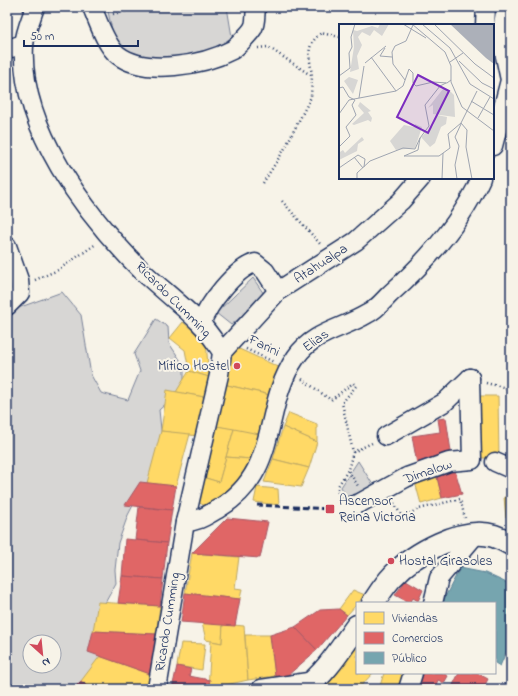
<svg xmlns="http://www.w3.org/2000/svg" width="518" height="696" viewBox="0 0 518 696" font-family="'Indie Flower',sans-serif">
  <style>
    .green { fill: #d7d6d4; stroke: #798299; fill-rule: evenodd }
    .homes { fill: #ffd966; stroke: #bba664 }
    .shops { fill: #e06666; stroke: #a55664 }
    .public { fill: #76a5af; stroke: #5b8297 }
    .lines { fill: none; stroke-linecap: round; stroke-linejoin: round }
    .minor-casing { stroke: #1b2f5e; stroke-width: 21 }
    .major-casing { stroke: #1b2f5e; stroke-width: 25 }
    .path { stroke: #1b2f5e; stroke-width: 2.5; stroke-dasharray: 1 3; stroke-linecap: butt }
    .minor { stroke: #f7f3e8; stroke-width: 18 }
    .major { stroke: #f7f3e8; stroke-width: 22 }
    .rail { stroke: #1b2f5e; stroke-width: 3; stroke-dasharray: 6 3; stroke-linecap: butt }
    .minor-bridge-casing { stroke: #1b2f5e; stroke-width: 21; stroke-linecap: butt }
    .minor-bridge { stroke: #f7f3e8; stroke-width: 18 }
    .poi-dot { fill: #d1495b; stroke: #f7f3e8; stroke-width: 1.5 }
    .labels { text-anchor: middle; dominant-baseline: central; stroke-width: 4; stroke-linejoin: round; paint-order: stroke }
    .street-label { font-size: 14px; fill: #1b2f5e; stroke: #f7f3e8 }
    .poi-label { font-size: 14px; fill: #1b2f5e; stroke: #f7f3e8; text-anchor: start }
    .inset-road { fill: none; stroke: #9fa5b1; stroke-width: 1 }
    .view { fill: #7b2cbf; fill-opacity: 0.15; stroke: #7b2cbf; stroke-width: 2 }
    .inset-edge { fill: none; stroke: #1b2f5e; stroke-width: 2 }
  </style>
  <rect width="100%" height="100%" fill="#f7f3e8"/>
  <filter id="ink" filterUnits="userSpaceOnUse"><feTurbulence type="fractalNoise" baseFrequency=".025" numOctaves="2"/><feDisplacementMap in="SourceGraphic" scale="8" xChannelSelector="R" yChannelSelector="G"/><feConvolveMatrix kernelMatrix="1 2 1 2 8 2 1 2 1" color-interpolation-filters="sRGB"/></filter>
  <g filter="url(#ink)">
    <!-- green -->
    <g class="green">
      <polygon points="107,7 227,7 232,37 215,49 173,62 139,62 115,44"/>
      <polygon points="253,278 266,297 231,325 216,313"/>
      <path d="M62,292L81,315L91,375L101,393L128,400L140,371L134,354L156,319L168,327L169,343L184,366V387L159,410L162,439L156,478L140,492L128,515L118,543L115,570L116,583L99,614L104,661L84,689H7V312ZM30,642H54V666H30Z"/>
      <polygon points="358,461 377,491 349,501 341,487"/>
    </g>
    <!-- homes -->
    <g class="homes">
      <polygon points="183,322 206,342 209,377 189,371 185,350 170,338"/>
      <polygon points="237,348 283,369 270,395 223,384 231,354"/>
      <polygon points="189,371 209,377 204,397 176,392"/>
      <polygon points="223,384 270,395 261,435 211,425"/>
      <polygon points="167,390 204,397 197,436 161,431"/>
      <polygon points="479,396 498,396 499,458 480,458"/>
      <polygon points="289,413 317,424 317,442 283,427"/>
      <polygon points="211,425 234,429 219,482 199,476"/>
      <polygon points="283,427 317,442 309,468 273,459"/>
      <polygon points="234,429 259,434 251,459 226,457"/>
      <polygon points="161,431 190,434 176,486 147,483"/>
      <polygon points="226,457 251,459 236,483 207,507 194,500 199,476 219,482"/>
      <polygon points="273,459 309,468 301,487 264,482"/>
      <polygon points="436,473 442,498 421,504 415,482"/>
      <polygon points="257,487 278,489 279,505 254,502"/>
      <polygon points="504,497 511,497 511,517 506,518"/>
      <polygon points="192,553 239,557 235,588 242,589 240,599 185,593"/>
      <polygon points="353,590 365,595 347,615 339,609"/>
      <polygon points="98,602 160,606 156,634 93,631"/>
      <polygon points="202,623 223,624 222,643 206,640"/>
      <polygon points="223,624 244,626 248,680 208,689 211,641 222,643"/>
      <polygon points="245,635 270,635 275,676 248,680"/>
      <polygon points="181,643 205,644 202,670 177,666"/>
      <polygon points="357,646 357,673 373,673 358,689 330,689 324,684 342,666"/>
      <polygon points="100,656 153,675 151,689 90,689 81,681"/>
      <polygon points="384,673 398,673 404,675 399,689 379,689"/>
    </g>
    <!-- shops -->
    <g class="shops">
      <polygon points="446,418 452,458 417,464 412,436 440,432 438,419"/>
      <polygon points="454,467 462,494 442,498 436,473"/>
      <polygon points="140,482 176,486 172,510 125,505"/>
      <polygon points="139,507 172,510 167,543 135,540"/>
      <polygon points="227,518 268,522 260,558 192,553"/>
      <polygon points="125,539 167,543 163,579 122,576"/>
      <polygon points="122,576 163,579 160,606 118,603"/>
      <polygon points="406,580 423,590 418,601 413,598 410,603 395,595"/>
      <polygon points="185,593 240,599 235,626 181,622"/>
      <polygon points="339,609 347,615 317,650 295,627 320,610"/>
      <polygon points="295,627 317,650 287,676 275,676 270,635"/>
      <polygon points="93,631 156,634 153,675 88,652"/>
      <polygon points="177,666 191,669 189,676 210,680 208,689 172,689"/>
      <polygon points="418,673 442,673 448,676 444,683 438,680 436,685 443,689 410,689"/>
      <polygon points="459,673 477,673 488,679 483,689 451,689"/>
      <polygon points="81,681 90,689 73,689"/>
    </g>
    <!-- public -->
    <polygon class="public" points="460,568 485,573 511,585 509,590 511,591 511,641 500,666 495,663 495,603 442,603"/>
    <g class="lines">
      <defs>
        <g id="minor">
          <path d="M35,7C31,19 25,32 24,45C19,127 86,215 141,270C160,288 181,304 200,323C208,331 215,342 222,352L219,375L185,522L157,689"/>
          <path d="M92,7C98,21 106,46 118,55C145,76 204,65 232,50C236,48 251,32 253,28C256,23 255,13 256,7"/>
          <polyline points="485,25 486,7"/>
          <polyline points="7,49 24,44"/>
          <polyline points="493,146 510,80 503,47 503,25 506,7"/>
          <polyline points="7,246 19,280 20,293 7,306"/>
          <path d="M201,324C208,304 235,269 255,263L265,271L278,291"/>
          <polyline points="222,352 278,291 356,241 401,201 421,178"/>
          <polyline points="386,436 445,402 470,378"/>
          <polyline points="495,462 511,469"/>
          <polyline points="407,477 449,462 472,460 470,378"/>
          <path d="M185,522C198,522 207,515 218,509C282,471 260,409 296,357C313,332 342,329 367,314C376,310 383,301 390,294C426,262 461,223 481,178"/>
          <polyline points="433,603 439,578 476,534"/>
          <polyline points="261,689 315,681"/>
          <polyline points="408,689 413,673"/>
        </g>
        <g id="major">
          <path d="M373,603C379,594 385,584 393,576C413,554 463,526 494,536C500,538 506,541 511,544"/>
          <path d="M304,689C327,672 341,648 357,626"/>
        </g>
      </defs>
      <!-- minor casing -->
      <use href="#minor" class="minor-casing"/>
      <!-- major casing -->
      <use href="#major" class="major-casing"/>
      <!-- path -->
      <g class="path">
        <polyline points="113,14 143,7"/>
        <path d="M258,48L268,47L312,76C310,56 304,47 321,33L340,37"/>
        <polyline points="263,183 284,150 311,97 312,76"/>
        <polyline points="282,201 321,245"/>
        <polyline points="35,280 58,270 96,244"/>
        <polyline points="246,349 274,362"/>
        <polyline points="302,379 331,400 353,383 356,386 342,403 353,452 348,470 358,486"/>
        <polyline points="486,383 511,389"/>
        <polyline points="353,452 372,443"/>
        <polyline points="338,493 338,486 348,470"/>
        <polyline points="394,503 402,517 419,509 460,499 465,518"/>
      </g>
      <!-- minor -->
      <use href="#minor" class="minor"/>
      <!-- major -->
      <use href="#major" class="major"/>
      <!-- rail -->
      <polyline class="rail" points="257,505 330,509"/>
      <defs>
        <polyline id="minor-bridge" points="342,509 360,503 407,477"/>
      </defs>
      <!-- minor-bridge casing -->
      <use href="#minor-bridge" class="minor-bridge-casing"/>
      <!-- minor-bridge -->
      <use href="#minor-bridge" class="minor-bridge"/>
    </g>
  </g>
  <!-- markers -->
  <g class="poi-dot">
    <circle cx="237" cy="366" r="4"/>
    <rect x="325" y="504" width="10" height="10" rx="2"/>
    <circle cx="391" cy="561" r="4"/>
  </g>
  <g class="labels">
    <!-- street labels -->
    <g class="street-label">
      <text transform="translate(321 264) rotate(-33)">Atahualpa</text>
      <text transform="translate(173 300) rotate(45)">Ricardo Cumming</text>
      <text transform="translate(316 341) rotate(-36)">Elias</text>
      <text transform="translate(264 346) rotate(26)">Farini</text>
      <text transform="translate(428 472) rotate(-19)">Dimalow</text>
      <text transform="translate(168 622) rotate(-81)">Ricardo Cumming</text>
    </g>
    <!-- poi labels -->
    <g class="poi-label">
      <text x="229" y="366" text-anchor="end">Mítico Hostel</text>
      <text x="339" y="501">Ascensor<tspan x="339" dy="16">Reina Victoria</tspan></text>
      <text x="399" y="561">Hostal Girasoles</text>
    </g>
  </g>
  <!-- overview -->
  <g transform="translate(339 24)">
    <rect width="155" height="155" fill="#f7f3e8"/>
    <path d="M41,0H50L43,12L35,6L31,12L23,8L19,13L23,21L18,32L20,45L11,48L15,23L14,6L18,7L33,2L39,4ZM10,53L19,56L14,70L5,57ZM104,65L110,66L115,71L116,93L94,90V81L89,84ZM21,78L32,87L29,88L33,94L32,98L29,96L15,101L13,100L25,89L19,82ZM98,91L108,93L107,100L102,103L96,119L91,123L82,113L94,102ZM76,100L83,103L76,124L57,126L51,117L65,101L75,103ZM23,113L25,116L19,120L18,127L0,136L1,128L4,126L6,129Z" fill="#d7d6d4"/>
    <path d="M111,0H155V40L147,34Z" fill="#acb0b9"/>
    <path class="inset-road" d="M64,0L87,14M73,0L106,28L112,42V58L123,83L155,107M83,0L111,24L131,60L155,75M95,0L136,40L155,54M46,24L41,32L53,33M32,33L57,67M120,37L143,59L155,65M111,38L124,29M26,39L47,22M0,52L11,44L10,29L13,23L12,13L16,0M66,56L54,40L53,28L56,22L67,17L74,1M0,64L4,63L10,73L16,76M20,74L25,42M132,77L155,91M0,90L10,76L57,67L64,62L70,45L74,49V59L77,62L94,58L108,59L112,56M139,94L151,73M122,99L128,106L127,123L133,155M122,99L138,67M81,114L90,102L86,81L101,62L107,59M0,123L11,112L7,103L17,91L13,81L16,76M15,133L24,144M0,144L19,131L26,135L25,143M18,155V149L31,137L64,124L76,125L81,114L79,126L65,132H100L111,124L109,110L122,99M103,155L104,129M118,155L116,141L120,122L116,113L122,100"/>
    <path class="view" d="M79,51L110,67L89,109L58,93Z"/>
    <rect width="155" height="155" class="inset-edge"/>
  </g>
  <!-- margin -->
  <rect width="518" height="696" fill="none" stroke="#f7f3e8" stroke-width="24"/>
  <rect x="12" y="12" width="494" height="672" fill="none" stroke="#1b2f5e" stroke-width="1.5" filter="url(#ink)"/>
  <!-- legend -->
  <rect x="356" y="602" width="140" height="72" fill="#f7f3e8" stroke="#9fa5b1"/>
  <rect x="364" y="612" width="20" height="12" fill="#ffd966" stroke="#9fa5b1"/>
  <text x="392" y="622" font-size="12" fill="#1b2f5e">Viviendas</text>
  <rect x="364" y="632" width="20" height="12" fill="#e06666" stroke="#9fa5b1"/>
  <text x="392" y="642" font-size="12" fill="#1b2f5e">Comercios</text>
  <rect x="364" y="652" width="20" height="12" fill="#76a5af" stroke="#9fa5b1"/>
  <text x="392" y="662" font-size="12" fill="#1b2f5e">Público</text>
  <!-- north arrow -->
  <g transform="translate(42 654) rotate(153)"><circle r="19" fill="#f7f3e8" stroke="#9fa5b1"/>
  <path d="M0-3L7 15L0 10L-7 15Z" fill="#d1495b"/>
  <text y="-6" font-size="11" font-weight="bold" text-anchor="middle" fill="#1b2f5e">N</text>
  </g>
  <!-- scale -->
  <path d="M24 40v6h114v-6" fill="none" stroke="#1b2f5e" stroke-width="2"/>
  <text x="30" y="40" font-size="12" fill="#1b2f5e" stroke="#f7f3e8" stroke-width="3" paint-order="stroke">50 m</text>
</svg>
